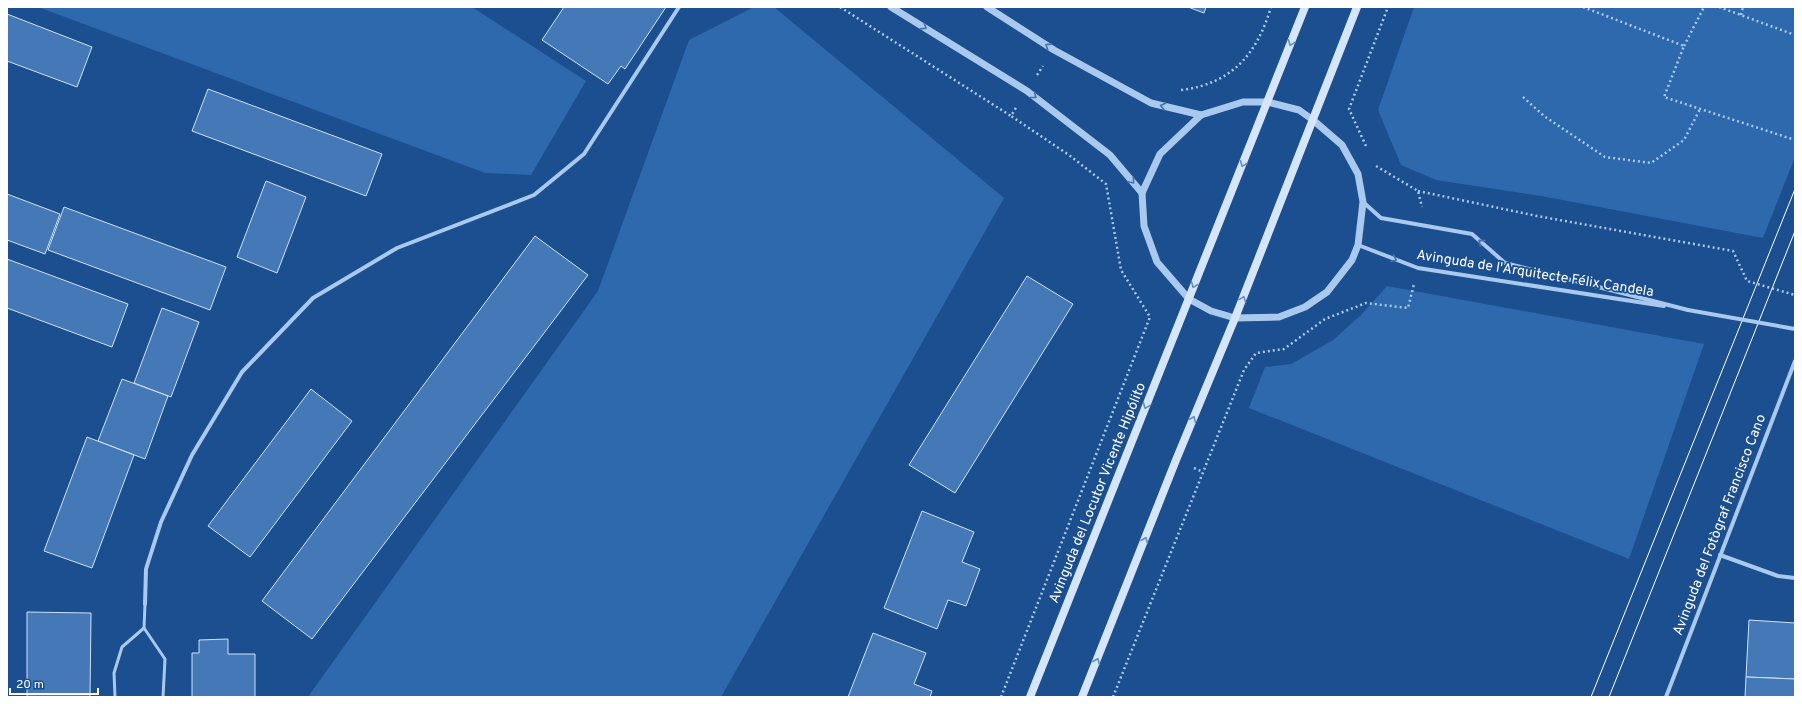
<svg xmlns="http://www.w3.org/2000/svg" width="1802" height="704" viewBox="0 0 1802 704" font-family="Overpass,sans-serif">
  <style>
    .green { fill: #2e69ad }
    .building { fill: #4478b7; stroke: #cfe3fa }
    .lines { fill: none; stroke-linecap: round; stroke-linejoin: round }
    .path { stroke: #a9c9ee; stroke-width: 2.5; stroke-dasharray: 2 3; stroke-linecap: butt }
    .service { stroke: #a9c9ee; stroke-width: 3 }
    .minor { stroke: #a9c9ee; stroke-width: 4 }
    .tertiary { stroke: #a9c9ee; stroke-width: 7 }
    .secondary { stroke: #d6e6fa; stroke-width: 8 }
    .tram { stroke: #fff; stroke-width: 1 }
    .minor-bridge { stroke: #a9c9ee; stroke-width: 4 }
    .oneway { stroke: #4674ac }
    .oneway2 { stroke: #668bba }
    .labels { text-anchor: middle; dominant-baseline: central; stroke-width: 3.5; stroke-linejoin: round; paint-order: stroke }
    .street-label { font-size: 14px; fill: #fff; stroke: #1b4f8f }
  </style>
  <rect width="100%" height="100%" fill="#1b4f8f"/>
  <!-- green -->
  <g class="green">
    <polygon points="38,7 472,7 586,81 531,175 485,173"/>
    <polygon points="754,7 774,7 1004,198 721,697 309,697 310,694 598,291 689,40"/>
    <polygon points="1414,7 1795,7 1795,157 1763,238 1541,196 1436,180 1401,165 1378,110"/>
    <polygon points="1387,286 1704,344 1629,559 1249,408 1265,367 1291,364 1333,340 1360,316"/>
  </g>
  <!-- building -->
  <g class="building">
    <polygon points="564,7 666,7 625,69 621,66 608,84 542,40"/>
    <polygon points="1188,7 1206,7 1204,13"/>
    <polygon points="7,14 92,47 77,87 7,61"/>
    <polygon points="208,89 382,154 366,196 192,131"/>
    <polygon points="266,181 306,197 277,273 237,257"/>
    <polygon points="7,194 60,214 45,254 7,240"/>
    <polygon points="64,207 226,267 210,310 48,250"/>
    <polygon points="535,236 588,275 312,639 262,601"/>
    <polygon points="7,259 128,304 112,347 7,308"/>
    <polygon points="1027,276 1073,304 955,493 909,465"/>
    <polygon points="162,308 199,322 171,397 134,383"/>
    <polygon points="122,379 168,396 145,459 98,441"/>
    <polygon points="311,389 352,421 250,557 208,526"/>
    <polygon points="87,437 134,455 92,568 44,551"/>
    <polygon points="922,511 974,532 962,562 980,569 966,606 948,600 937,629 884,608"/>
    <polygon points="27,612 91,613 90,697 27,697"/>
    <polygon points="1749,620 1795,623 1795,679 1746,677"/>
    <polygon points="873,633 926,653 914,684 932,691 930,697 848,697"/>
    <polygon points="228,639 228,654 255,654 255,697 192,697 192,653 199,653 199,640"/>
    <polygon points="1746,677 1795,679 1795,697 1745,697"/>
  </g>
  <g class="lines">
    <!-- path -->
    <g class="path">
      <polyline points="840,7 1011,116"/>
      <polyline points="1583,7 1684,46 1664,97 1795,140"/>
      <polyline points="1719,7 1795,35"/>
      <polyline points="1741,15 1743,7"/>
      <polyline points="1684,46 1704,7"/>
      <polyline points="1037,75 1043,66"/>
      <path d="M1181,90C1232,84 1257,54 1271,7"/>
      <polyline points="1523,97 1544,116 1605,157 1651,163 1684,140 1700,109"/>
      <polyline points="1366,146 1349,109 1388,7"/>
      <polyline points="1376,166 1418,191 1422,207"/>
      <polyline points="1418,191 1537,216 1733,251 1747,281 1795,295"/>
      <polyline points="1194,468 1203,472"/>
      <polyline points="1001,697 1150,317 1121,270 1106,184 1069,155 1011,116 1017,106"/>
      <polyline points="1113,697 1244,370 1256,353 1284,349 1325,319 1366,303 1408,308 1414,284"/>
    </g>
    <!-- service -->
    <g class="service">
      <polyline points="145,604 144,628 165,659 163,697"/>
      <polyline points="115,697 114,673 122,647 144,628"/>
    </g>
    <!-- minor -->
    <g class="minor">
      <polyline points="1363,202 1381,218 1472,234 1505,263 1688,310"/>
      <polyline points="1358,245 1418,268 1664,306"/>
      <polyline points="1720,555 1778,576 1795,578"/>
      <polyline points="145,604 146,569 161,522 192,455 242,372 313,298 397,248 534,195 584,154 679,7"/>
      <polyline points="1666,697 1795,361"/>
    </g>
    <!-- tertiary -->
    <g class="tertiary">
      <polyline points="891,7 1027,91 1110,155 1142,193"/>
      <polyline points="987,7 1054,50 1151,103 1201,115"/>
      <polygon points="1243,102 1268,102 1299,110 1313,120 1342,145 1358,174 1363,202 1358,245 1352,260 1327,292 1305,307 1279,317 1235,318 1211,311 1189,299 1157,262 1144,226 1142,193 1160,154 1201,115"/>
    </g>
    <!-- secondary -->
    <g class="secondary">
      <polyline points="1030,697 1305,7"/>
      <polyline points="1082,697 1176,460 1235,318 1357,7"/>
    </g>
    <!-- tram -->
    <g class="tram">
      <polyline points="1591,697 1795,189"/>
      <polyline points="1609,697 1795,231"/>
    </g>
    <!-- minor-bridge -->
    <polyline class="minor-bridge" points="1688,310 1795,329"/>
  </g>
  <!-- one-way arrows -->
  <defs><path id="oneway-chevron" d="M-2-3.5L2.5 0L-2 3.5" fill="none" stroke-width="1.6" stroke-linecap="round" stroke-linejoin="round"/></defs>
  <g class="oneway">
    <use href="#oneway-chevron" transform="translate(924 27) rotate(32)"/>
    <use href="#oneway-chevron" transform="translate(1048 46) rotate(-147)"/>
    <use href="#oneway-chevron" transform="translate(1034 96) rotate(38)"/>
    <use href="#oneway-chevron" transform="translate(1163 106) rotate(-167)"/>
    <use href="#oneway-chevron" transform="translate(1132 181) rotate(50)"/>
    <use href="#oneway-chevron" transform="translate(1481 242) rotate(-139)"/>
    <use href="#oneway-chevron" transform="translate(1394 259) rotate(21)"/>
  </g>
  <g class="oneway2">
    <use href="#oneway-chevron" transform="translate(1291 43) rotate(111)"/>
    <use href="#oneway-chevron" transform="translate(1243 164) rotate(112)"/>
    <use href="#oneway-chevron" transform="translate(1194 285) rotate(112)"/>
    <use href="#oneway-chevron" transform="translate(1243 299) rotate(-69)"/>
    <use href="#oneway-chevron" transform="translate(1146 406) rotate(111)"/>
    <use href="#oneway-chevron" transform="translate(1193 419) rotate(-67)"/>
    <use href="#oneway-chevron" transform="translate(1145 540) rotate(-68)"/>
    <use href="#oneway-chevron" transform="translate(1097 661) rotate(-68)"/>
  </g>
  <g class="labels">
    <!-- street labels -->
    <g class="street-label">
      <text transform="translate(1535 274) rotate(9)">Avinguda de l'Arquitecte Félix Candela</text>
      <text transform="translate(1098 493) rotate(-68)">Avinguda del Locutor Vicente Hipólito</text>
      <text transform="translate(1720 525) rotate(-69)">Avinguda del Fotògraf Francisco Cano</text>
    </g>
  </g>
  <!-- border -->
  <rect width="1802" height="704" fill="none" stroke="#ffffff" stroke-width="16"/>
  <!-- scale -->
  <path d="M10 688v6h88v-6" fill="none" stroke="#ffffff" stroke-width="2"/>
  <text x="16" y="688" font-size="12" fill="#ffffff" stroke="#1b4f8f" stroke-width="3" paint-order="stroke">20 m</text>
</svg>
